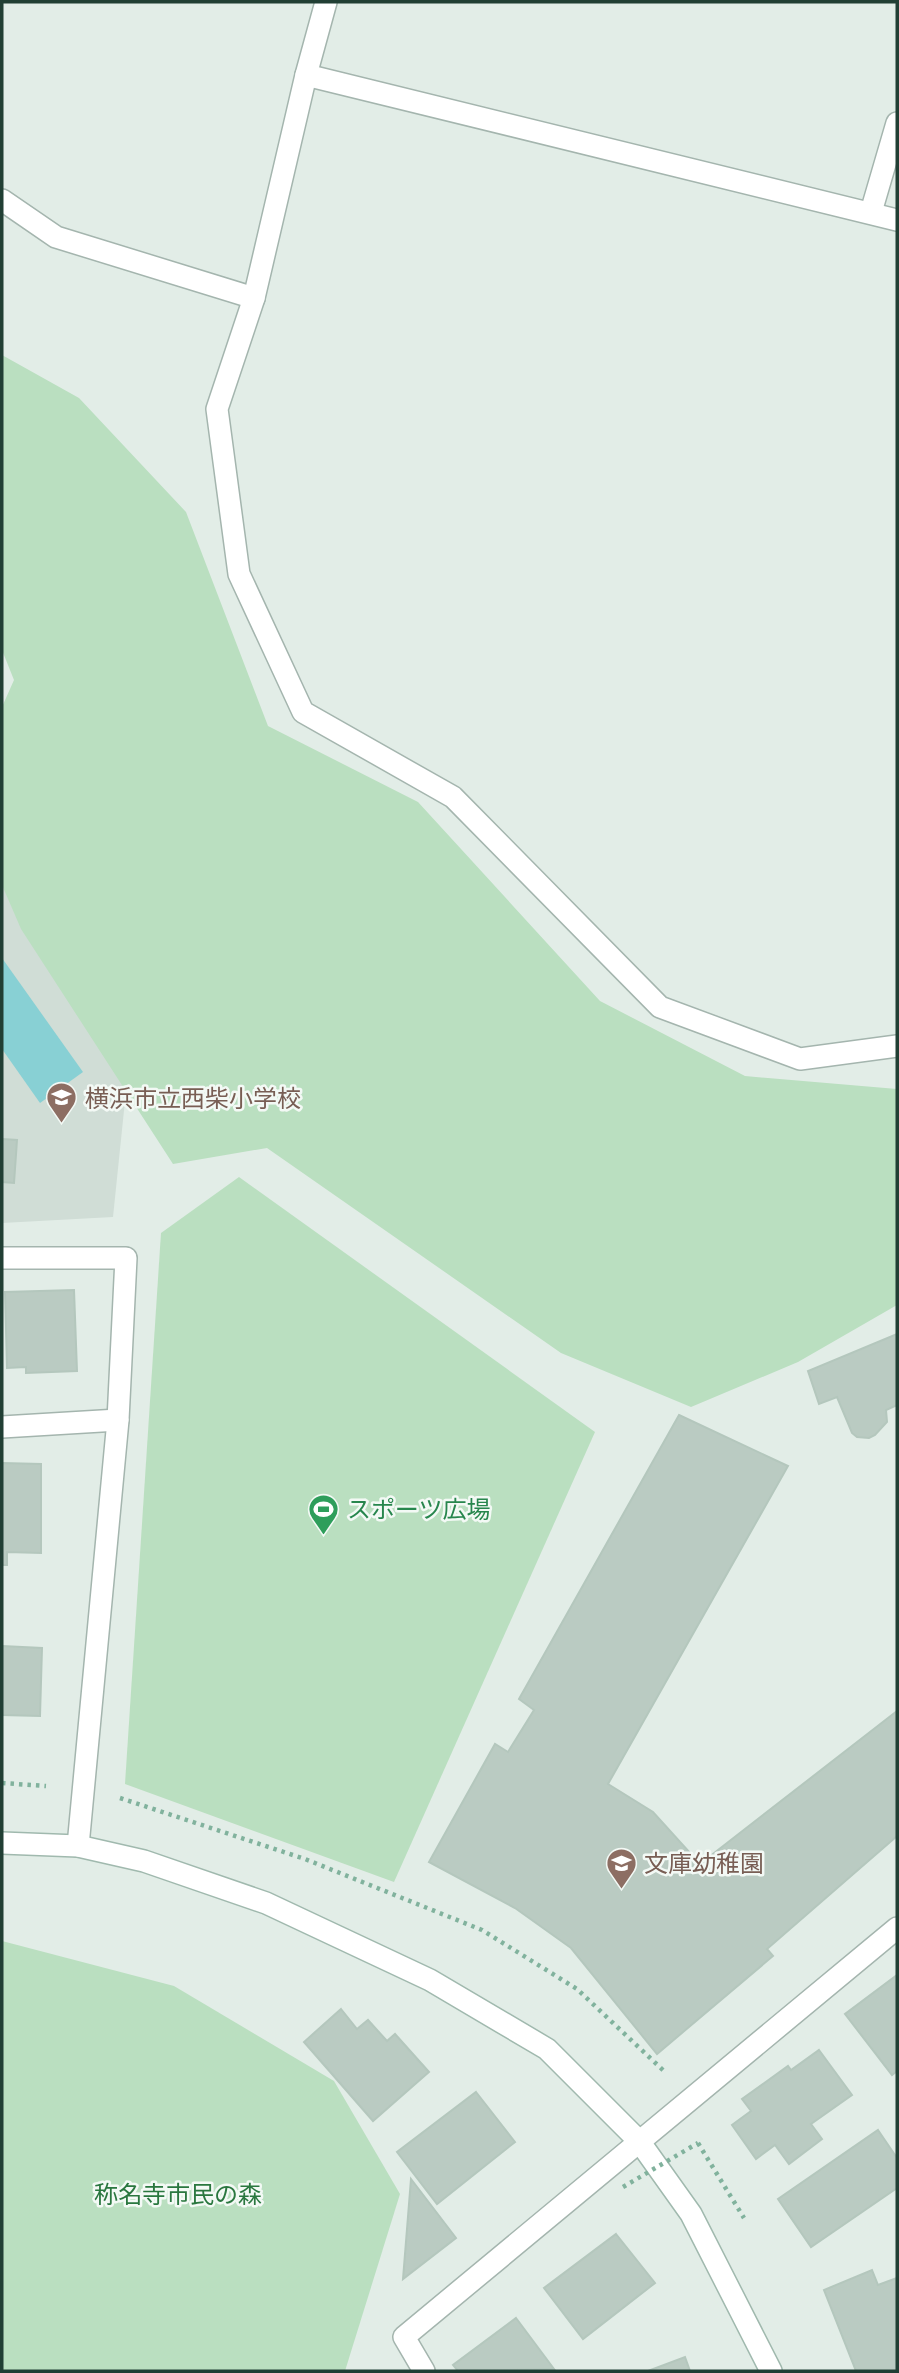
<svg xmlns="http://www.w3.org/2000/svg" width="899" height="2373" viewBox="0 0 899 2373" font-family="'Titillium Web','Noto Sans JP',sans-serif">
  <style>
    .built { fill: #d0ddd6 }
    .green { fill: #badfc0 }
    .water { fill: #88d0d4 }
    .building { fill: #bacbc2; stroke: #b4c7bd; stroke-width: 2 }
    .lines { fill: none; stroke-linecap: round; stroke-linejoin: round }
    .street-casing { stroke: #a4b5ae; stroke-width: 24 }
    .secondary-casing { stroke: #a0b9ae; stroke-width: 24 }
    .path { stroke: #81b29d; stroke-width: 4.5; stroke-dasharray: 3.5 5; stroke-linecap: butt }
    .street { stroke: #fff; stroke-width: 21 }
    .secondary { stroke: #fff; stroke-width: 21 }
    .path-bridge { stroke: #81b29d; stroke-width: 4.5; stroke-dasharray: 3.5 5; stroke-linecap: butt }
    .labels { text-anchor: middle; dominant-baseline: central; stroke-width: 5; stroke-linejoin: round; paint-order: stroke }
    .education-label { font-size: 24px; fill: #785e54; stroke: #f3f9f5; text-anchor: start }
    .leisure-label { font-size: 24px; fill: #27864d; stroke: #f3f9f5; text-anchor: start }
    .park-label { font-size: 24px; fill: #2a773f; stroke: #f3f9f5 }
  </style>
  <rect width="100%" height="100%" fill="#e2ede7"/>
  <!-- built -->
  <polygon class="built" points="2,855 132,1033 113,1217 2,1223"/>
  <!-- green -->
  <g class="green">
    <polygon points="2,355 79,398 186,512 268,726 418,802 600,1001 745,1076 897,1089 897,1305 798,1362 691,1407 561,1353 267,1148 173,1164 21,929 2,885 2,707 14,680 2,650"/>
    <polygon points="239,1177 595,1432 394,1882 125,1784 161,1233"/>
    <polygon points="2,1941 174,1986 334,2081 400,2194 345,2371 2,2371"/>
  </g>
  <!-- water -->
  <polygon class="water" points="2,958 83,1072 40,1103 2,1049"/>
  <!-- building -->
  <g class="building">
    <polygon points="2,1139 17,1140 14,1183 2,1182"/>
    <polygon points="74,1290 77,1371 26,1373 26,1367 7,1368 5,1292"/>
    <polygon points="897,1334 897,1405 886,1410 887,1422 875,1435 869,1438 857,1437 852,1433 837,1397 819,1404 808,1371"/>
    <polygon points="679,1415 788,1466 608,1784 653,1812 700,1864 897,1711 897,1836 767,1949 773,1956 657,2054 571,1948 515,1908 429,1862 495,1744 508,1752 534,1710 519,1699"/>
    <polygon points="2,1463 41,1464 41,1553 7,1552 7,1565 2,1565"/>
    <polygon points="2,1646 42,1648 40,1716 2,1715"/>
    <polygon points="897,1975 897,2071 892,2075 845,2014"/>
    <polygon points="341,2009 357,2029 368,2020 387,2041 395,2034 429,2072 373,2121 304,2042"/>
    <polygon points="819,2050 852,2095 811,2124 822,2139 789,2164 775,2145 756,2159 732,2125 751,2111 742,2099 788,2066 791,2070"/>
    <polygon points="476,2092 515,2142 437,2204 397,2152"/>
    <polygon points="878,2130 897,2158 897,2188 811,2247 778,2199"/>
    <polygon points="411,2179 456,2238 403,2279"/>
    <polygon points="616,2234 655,2283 583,2339 544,2288"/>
    <polygon points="872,2270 878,2285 897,2278 897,2371 856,2371 824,2290"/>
    <polygon points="516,2318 554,2369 458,2371 453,2365"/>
    <polygon points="685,2357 690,2371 648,2371"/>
  </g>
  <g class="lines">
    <defs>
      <g id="street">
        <polyline points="326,2 306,75 254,298 217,409 239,574 303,712 453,797 660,1007 800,1059 897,1046"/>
        <polyline points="306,75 897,220"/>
        <polyline points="2,200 56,237 254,298"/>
        <polyline points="871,212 897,123"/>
        <polyline points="2,1258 126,1258 118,1420 78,1846"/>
        <polyline points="2,1427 118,1420"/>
        <polyline points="424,2371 404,2337 897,1928"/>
      </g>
      <polyline id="secondary" points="2,1843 78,1846 144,1861 266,1903 430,1980 547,2049 639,2141 691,2214 771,2371"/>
    </defs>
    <!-- street casing -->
    <use href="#street" class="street-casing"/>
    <!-- secondary casing -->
    <use href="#secondary" class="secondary-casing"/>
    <!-- path -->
    <g class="path">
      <polyline points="2,1783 46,1786"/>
      <polyline points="120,1798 305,1859 482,1930 577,1989 665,2072"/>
      <polyline points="698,2143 744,2218"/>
    </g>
    <!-- street -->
    <use href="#street" class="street"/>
    <!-- secondary -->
    <use href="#secondary" class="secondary"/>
    <!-- path-bridge -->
    <polyline class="path-bridge" points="623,2187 698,2143"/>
  </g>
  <!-- icons -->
  <defs>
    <symbol id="school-pin" viewBox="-11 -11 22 30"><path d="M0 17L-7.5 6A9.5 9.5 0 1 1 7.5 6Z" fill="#8d6e63" stroke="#f3f9f5"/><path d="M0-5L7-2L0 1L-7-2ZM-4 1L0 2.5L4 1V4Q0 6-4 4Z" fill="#fff"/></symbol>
    <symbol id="stadium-pin" viewBox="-11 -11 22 30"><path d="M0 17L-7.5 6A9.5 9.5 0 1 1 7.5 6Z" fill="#2e9e5b" stroke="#f3f9f5"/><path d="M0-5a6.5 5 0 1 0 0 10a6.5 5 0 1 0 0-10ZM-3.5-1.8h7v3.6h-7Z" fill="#fff"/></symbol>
  </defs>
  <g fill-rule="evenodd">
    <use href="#school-pin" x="44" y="1080" width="35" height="47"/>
    <use href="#stadium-pin" x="306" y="1492" width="35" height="47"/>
    <use href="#school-pin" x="604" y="1846" width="35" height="47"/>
  </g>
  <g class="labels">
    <!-- education labels -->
    <g class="education-label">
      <text x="85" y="1098">横浜市立西柴小学校</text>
      <text x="644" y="1863">文庫幼稚園</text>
    </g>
    <!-- leisure labels -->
    <g class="leisure-label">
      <text x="347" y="1509">スポーツ広場</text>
    </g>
    <!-- park labels -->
    <g class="park-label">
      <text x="178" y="2194">称名寺市民の森</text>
    </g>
  </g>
  <!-- border -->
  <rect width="899" height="2373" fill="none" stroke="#213f34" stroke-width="7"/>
</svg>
